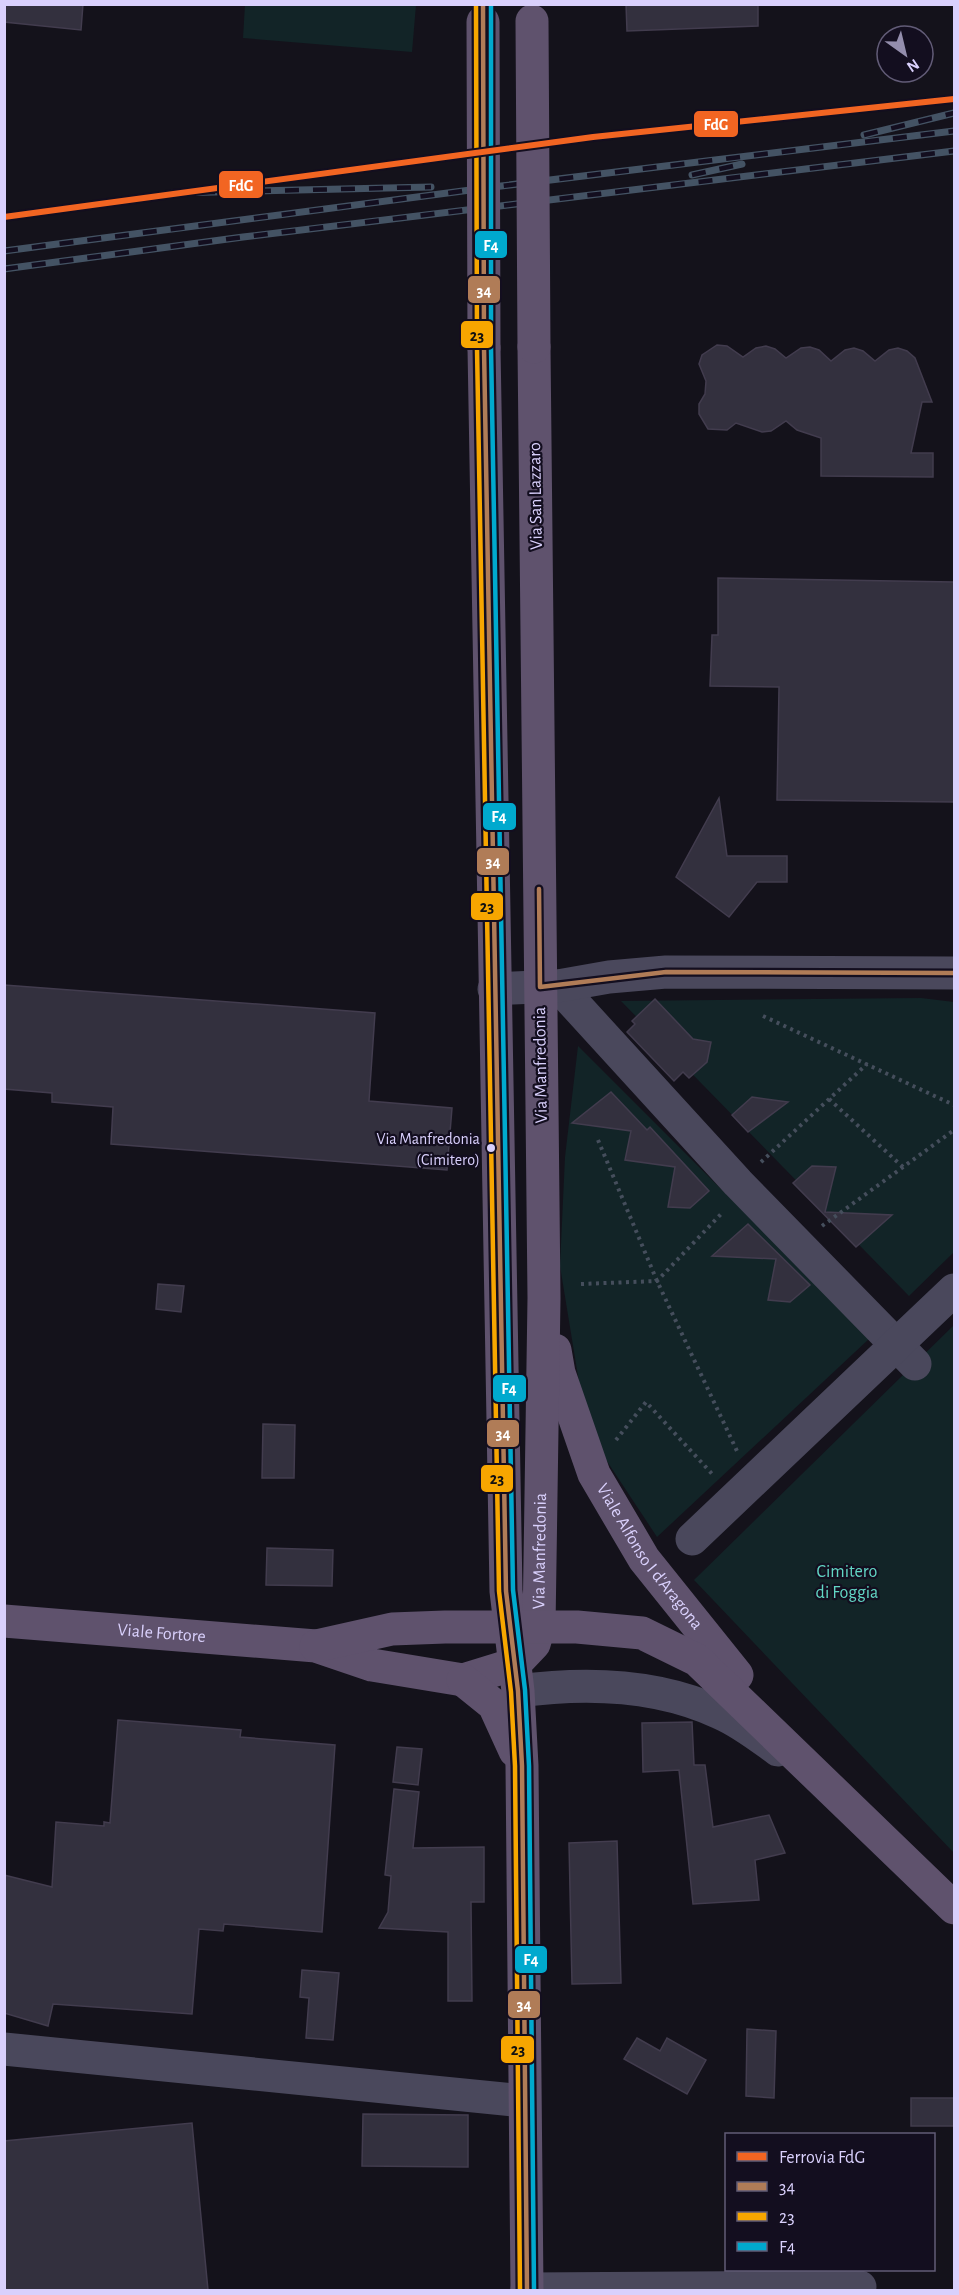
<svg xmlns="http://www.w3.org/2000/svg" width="959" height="2295" viewBox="0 0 959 2295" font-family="'Alegreya Sans',sans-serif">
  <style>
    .green { fill: #122427 }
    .building { fill: #33303e; stroke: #423c4e; stroke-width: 1.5 }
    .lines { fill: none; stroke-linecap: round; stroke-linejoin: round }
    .path { stroke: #454e5c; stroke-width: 4; stroke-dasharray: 3 4.5; stroke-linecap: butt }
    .minor { stroke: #4a485c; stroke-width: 33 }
    .major { stroke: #5f526d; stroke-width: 33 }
    .rail-casing { stroke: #445364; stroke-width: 7 }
    .rail { stroke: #130e1f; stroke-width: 4.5; stroke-dasharray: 14; stroke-linecap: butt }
    .major-bridge { stroke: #5f526d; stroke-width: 33 }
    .bus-1-casing { stroke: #130e1f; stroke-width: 9 }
    .bus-2-casing { stroke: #130e1f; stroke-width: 9 }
    .bus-3-casing { stroke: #130e1f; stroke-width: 9 }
    .bus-1 { stroke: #b07c57; stroke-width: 4.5 }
    .bus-2 { stroke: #f7a600; stroke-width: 4.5 }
    .bus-3 { stroke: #00a9ce; stroke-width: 4.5 }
    .rail-1-casing { stroke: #130e1f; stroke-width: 10 }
    .rail-1 { stroke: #f26522; stroke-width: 6 }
    .bus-dot { fill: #d9d0fc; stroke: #130e1f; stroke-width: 2 }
    .labels { text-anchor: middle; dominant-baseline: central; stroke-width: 4.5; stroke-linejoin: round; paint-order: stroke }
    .bus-label { font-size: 16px; fill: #d9d0fc; stroke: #130e1f; text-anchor: end }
    .street-label { font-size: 18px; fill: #d9d0fc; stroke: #130e1f }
    .park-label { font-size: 18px; fill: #62d6c5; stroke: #130e1f }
    .line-badge { stroke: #130e1f; stroke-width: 2 }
    .badge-label { font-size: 16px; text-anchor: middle; font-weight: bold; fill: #fff }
    .pale-badge-label { font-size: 16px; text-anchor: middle; font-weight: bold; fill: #111 }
  </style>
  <rect width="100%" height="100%" fill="#14121b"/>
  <!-- green -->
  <g class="green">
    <polygon points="245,5 416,5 412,52 243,38"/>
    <polygon points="921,998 954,1002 954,1252 909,1296 621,1001"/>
    <polygon points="578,1046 870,1338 657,1537 587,1431 560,1266 565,1157"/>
    <polygon points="954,1325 954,1853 694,1580"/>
  </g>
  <!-- building -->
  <g class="building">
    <polygon points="5,4 83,4 81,30 4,22"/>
    <polygon points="626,4 758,4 758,26 627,31"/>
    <polygon points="717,345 727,346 743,357 756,348 766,346 775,349 786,358 801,348 810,347 819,350 831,361 845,350 854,348 863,351 875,361 889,350 898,348 907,351 915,358 932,402 922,402 911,453 933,453 933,477 821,476 821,438 797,430 786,421 771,431 762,432 736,423 727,430 708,429 699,414 699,404 705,394 706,381 699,364 702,355"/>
    <polygon points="718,578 954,582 954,802 777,800 779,687 710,686 712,635 718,635"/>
    <polygon points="719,798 727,856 787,856 787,882 757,882 729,917 676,877"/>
    <polygon points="4,985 375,1013 369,1101 452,1108 447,1170 111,1144 113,1107 52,1102 52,1093 4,1089"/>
    <polygon points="655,999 693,1039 711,1042 707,1062 689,1078 683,1072 674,1081 627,1032 635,1024 632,1021"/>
    <polygon points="611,1092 647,1130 650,1127 709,1191 690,1208 668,1207 675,1167 625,1160 631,1131 572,1123"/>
    <polygon points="752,1097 788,1102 748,1132 732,1115"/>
    <polygon points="812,1166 836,1167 825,1212 892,1215 856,1247 793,1183"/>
    <polygon points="748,1224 810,1285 790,1302 768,1300 776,1259 712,1256"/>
    <polygon points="158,1284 184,1286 181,1312 156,1309"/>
    <polygon points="263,1424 295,1425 294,1478 262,1478"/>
    <polygon points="267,1548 333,1550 332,1586 266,1585"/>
    <polygon points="118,1720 241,1730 240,1737 335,1745 322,1932 224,1924 223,1931 199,1929 192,2014 53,2004 48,2026 4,2013 4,1875 52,1887 56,1822 104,1826 104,1822 110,1823"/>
    <polygon points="692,1722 694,1765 705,1765 713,1827 769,1815 785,1853 755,1860 759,1900 693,1904 679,1770 643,1772 642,1723"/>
    <polygon points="397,1747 422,1749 418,1785 393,1782"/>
    <polygon points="394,1789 419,1792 413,1848 484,1847 484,1902 471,1902 472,2001 448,2001 448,1932 379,1928 388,1912 391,1876 385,1875"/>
    <polygon points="617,1841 621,1983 572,1984 569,1843"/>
    <polygon points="302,1970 339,1973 333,2040 306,2038 309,1998 300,1997"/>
    <polygon points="747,2029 776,2031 774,2098 746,2096"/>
    <polygon points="637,2038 660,2051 667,2038 706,2060 687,2094 624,2059"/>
    <rect x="911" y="2098" width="43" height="28"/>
    <polygon points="363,2114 468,2115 468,2167 362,2166"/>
    <polygon points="192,2123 208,2290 4,2290 4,2141"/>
  </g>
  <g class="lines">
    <!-- path -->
    <g class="path">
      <polyline points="763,1016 954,1105"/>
      <polyline points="829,1099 904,1168"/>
      <polyline points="598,1140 657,1281 737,1451"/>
      <polyline points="761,1162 867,1064"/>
      <polyline points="822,1226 954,1130"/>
      <polyline points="581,1284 657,1281 723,1212"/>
      <polyline points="616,1440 646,1402 714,1476"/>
    </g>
    <!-- minor -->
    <g class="minor">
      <polyline points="558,986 738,1183 915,1364"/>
      <polyline points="494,989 558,986 609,977 666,972 954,973"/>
      <polyline points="692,1539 954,1290"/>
      <path d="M518,1691C585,1682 658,1684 720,1713C741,1722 760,1737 778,1750"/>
      <polyline points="4,2049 524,2101"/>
      <polyline points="527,2289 860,2287"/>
    </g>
    <!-- major -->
    <g class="major">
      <polyline points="484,348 506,1591 518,1691 522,1766 527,2290"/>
      <path id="s1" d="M555,1350L559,1373L594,1474L644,1559L737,1675"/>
      <path id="s2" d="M4,1621L316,1646L372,1665L463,1680L515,1664L534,1644L539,1627L544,1298L534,347"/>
      <polyline points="316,1646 392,1629 445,1627 577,1627 642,1633 697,1660 954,1908"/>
      <polyline points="463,1680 494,1705 515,1751"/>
    </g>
    <defs>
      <g id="rail">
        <polyline points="864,135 954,113"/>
        <polyline points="692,175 742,164"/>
        <polyline points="173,193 431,187"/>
        <polyline points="4,251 501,186 954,131"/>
        <polyline points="4,269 243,237 954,151"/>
      </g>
    </defs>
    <!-- rail casing -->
    <use href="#rail" class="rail-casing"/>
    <!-- rail -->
    <use href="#rail" class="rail"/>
    <!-- major-bridge -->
    <g class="major-bridge">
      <polyline points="532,21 534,347"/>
      <polyline points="483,22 484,348"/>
    </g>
    <defs>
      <g id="bus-1">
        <polyline points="483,4 484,348 506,1591 518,1691 522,1766 527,2290"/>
        <polyline points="539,889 540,987 666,972 954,973"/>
      </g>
      <polyline id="bus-2" points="476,4 477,348 499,1591 511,1692 515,1766 520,2290"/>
      <polyline id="bus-3" points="491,4 491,348 513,1590 525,1690 529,1766 534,2290"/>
    </defs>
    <!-- bus-1 casing -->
    <use href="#bus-1" class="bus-1-casing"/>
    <!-- bus-2 casing -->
    <use href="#bus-2" class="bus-2-casing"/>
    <!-- bus-3 casing -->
    <use href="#bus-3" class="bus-3-casing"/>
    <!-- bus-1 -->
    <use href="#bus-1" class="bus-1"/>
    <!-- bus-2 -->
    <use href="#bus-2" class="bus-2"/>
    <!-- bus-3 -->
    <use href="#bus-3" class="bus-3"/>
    <defs>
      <polyline id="rail-1" points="4,217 593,137 954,99"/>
    </defs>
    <!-- rail-1 casing -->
    <use href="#rail-1" class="rail-1-casing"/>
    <!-- rail-1 -->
    <use href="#rail-1" class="rail-1"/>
  </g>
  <!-- markers -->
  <circle class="bus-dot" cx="491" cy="1148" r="5"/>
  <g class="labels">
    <!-- bus labels -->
    <g class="bus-label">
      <text x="480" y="1139">Via Manfredonia<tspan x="480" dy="21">(Cimitero)</tspan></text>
    </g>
    <!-- street labels -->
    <g class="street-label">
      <text transform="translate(536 496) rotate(-91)">Via San Lazzaro</text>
      <text transform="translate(541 1065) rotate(-91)">Via Manfredonia</text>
      <text stroke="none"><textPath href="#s2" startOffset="640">Via Manfredonia</textPath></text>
      <text stroke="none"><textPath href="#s1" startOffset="230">Viale Alfonso I d'Aragona</textPath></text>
      <text stroke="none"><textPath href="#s2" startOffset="158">Viale Fortore</textPath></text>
    </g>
    <!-- park labels -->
    <g class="park-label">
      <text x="847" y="1572">Cimitero<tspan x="847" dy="21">di Foggia</tspan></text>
    </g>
  </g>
  <g class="line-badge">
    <rect x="693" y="110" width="46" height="28" rx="6" fill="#f26522"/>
    <rect x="218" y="170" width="46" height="29" rx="6" fill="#f26522"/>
    <rect x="474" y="230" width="34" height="29" rx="6" fill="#00a9ce"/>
    <rect x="467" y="275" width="34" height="29" rx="6" fill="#b07c57"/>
    <rect x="460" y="320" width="34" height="29" rx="6" fill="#f7a600"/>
    <rect x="482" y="802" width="35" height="29" rx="6" fill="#00a9ce"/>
    <rect x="476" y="847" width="34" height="29" rx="6" fill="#b07c57"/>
    <rect x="470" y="892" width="34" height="29" rx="6" fill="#f7a600"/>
    <rect x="492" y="1374" width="35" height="29" rx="6" fill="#00a9ce"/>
    <rect x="486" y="1419" width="34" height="29" rx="6" fill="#b07c57"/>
    <rect x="480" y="1464" width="34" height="29" rx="6" fill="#f7a600"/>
    <rect x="514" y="1945" width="34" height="29" rx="6" fill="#00a9ce"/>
    <rect x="507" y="1990" width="34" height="29" rx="6" fill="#b07c57"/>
    <rect x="500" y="2035" width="35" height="29" rx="6" fill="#f7a600"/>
  </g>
  <g class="badge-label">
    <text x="716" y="130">FdG</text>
    <text x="241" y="191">FdG</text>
    <text x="491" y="251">F4</text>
    <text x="484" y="296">34</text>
    <text x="499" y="822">F4</text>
    <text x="493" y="867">34</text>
    <text x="509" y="1394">F4</text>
    <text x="503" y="1439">34</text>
    <text x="531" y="1965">F4</text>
    <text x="524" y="2010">34</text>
  </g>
  <g class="pale-badge-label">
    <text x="477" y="341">23</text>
    <text x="487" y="912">23</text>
    <text x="497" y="1484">23</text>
    <text x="518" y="2055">23</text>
  </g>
  <!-- border -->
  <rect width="959" height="2295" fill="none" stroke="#d9d0fc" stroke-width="12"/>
  <!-- legend -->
  <rect x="725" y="2133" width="210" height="138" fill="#130e1f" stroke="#625c77" stroke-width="1.5"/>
  <rect x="737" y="2152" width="30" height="9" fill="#f26522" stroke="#625c77" stroke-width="1.5"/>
  <text x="779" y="2163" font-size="18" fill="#d9d0fc">Ferrovia FdG</text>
  <rect x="737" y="2182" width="30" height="9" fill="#b07c57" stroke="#625c77" stroke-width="1.5"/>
  <text x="779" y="2193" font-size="18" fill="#d9d0fc">34</text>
  <rect x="737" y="2212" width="30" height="9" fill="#f7a600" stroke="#625c77" stroke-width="1.5"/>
  <text x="779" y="2223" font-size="18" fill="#d9d0fc">23</text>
  <rect x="737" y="2242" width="30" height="9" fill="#00a9ce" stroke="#625c77" stroke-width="1.5"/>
  <text x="779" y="2253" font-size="18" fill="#d9d0fc">F4</text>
  <!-- north arrow -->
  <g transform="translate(905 54) rotate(146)"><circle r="28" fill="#130e1f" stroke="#625c77" stroke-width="1.5"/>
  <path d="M0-4.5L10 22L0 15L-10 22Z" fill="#948ead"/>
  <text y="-9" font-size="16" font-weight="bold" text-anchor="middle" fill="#d9d0fc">N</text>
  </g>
</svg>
